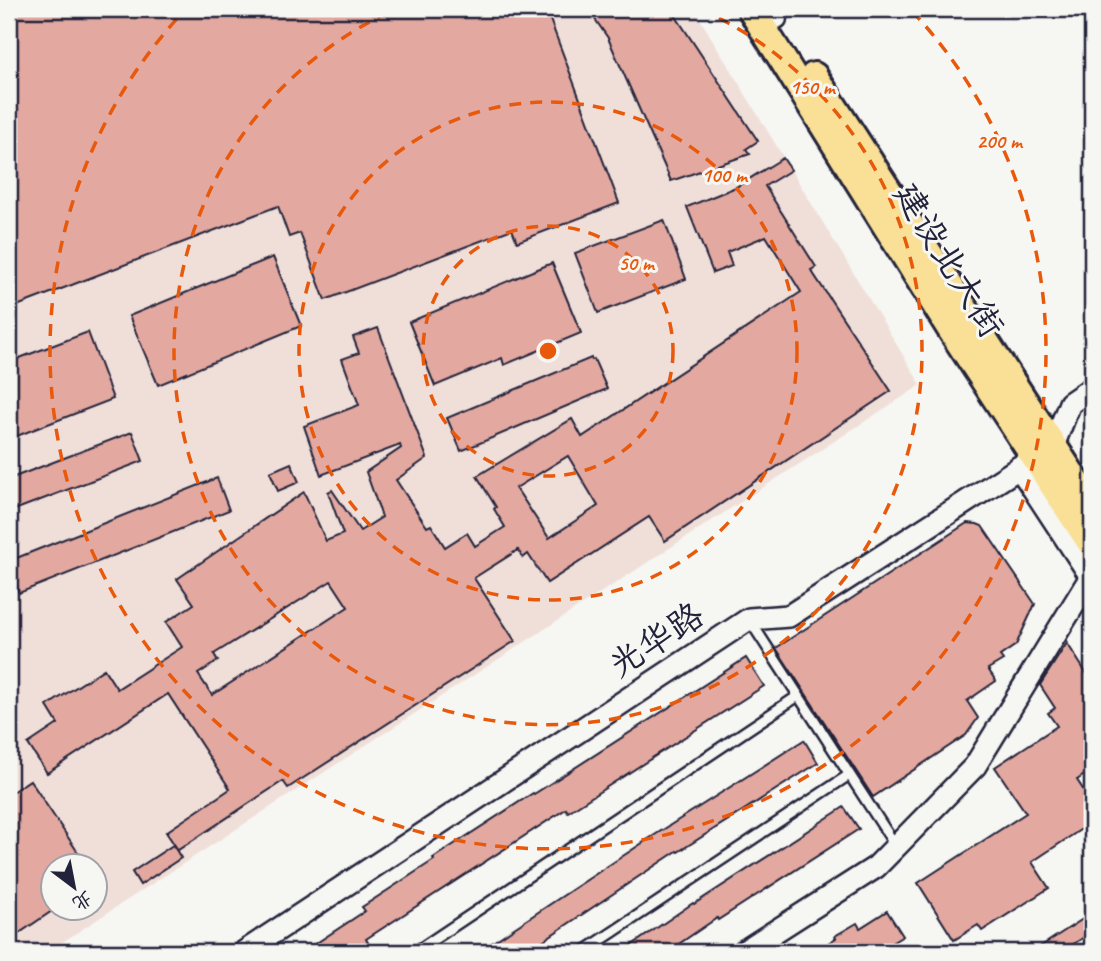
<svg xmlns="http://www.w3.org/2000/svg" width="1101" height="961" viewBox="0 0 1101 961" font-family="Caveat,'LXGW WenKai TC',sans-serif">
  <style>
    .built { fill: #f0dfd9; fill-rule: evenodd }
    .building { fill: #e3a9a0; stroke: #22223b; stroke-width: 2; fill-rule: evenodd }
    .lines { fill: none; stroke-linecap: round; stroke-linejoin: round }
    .service-casing { stroke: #22223b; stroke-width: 14 }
    .minor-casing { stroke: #22223b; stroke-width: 23 }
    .tertiary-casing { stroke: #22223b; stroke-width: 26 }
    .primary-casing { stroke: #22223b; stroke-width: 32 }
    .service { stroke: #f6f6f2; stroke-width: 9 }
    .minor { stroke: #f6f6f2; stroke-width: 18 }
    .tertiary { stroke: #f6f6f2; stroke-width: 21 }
    .primary { stroke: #f9e096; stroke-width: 26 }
    .ring { fill: none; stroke: #e8590c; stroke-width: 3.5; stroke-dasharray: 12 9 }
    .labels { text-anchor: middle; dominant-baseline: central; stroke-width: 6; stroke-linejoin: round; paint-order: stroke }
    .street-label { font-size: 35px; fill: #22223b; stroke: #f6f6f2 }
    .centre { fill: #e8590c; stroke: #f6f6f2; stroke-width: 3.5 }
    .ring-label { font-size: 21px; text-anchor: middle; font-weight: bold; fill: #e8590c; stroke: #f6f6f2; stroke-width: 6; stroke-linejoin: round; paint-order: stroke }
  </style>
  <rect width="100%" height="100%" fill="#f6f6f2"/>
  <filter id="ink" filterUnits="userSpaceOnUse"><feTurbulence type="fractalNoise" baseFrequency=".0143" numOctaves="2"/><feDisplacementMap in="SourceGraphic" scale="14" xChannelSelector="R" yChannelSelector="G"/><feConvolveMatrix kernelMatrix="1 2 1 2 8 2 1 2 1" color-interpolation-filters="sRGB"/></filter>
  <g filter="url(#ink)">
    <!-- built -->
    <path class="built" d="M9,9H694L921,385L47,952H9ZM52,866H94V908H52Z"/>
    <!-- building -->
    <g class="building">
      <polygon points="9,9 546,9 619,203 517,242 512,229 325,300 300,233 289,237 278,206 9,309"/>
      <polygon points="588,9 671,9 758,141 746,149 750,154 671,181 608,38"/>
      <path d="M783,158L791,170L765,186L816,267L811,270L891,391L665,541L649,517L547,583L528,554L523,558L518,550L474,578L515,641L288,788L283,781L178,850L166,832L230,789L168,694L47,773L28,744L58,724L47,706L104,669L117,689L182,647L166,622L194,604L177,579L304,492L326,541L343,534L328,492L332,490L360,531L382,517L366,472L401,448L400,445L321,475L304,426L359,405L342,359L359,353L353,337L378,328L427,458L396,480L427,527L431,525L445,547L467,533L475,546L505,527L494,509L496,507L477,476L572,419L582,437L801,292L766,236L727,252L732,266L713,273L687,207L736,187ZM568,456L598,506L549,538L516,488ZM331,581L348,607L212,695L198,674L218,661L214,654Z"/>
      <polygon points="664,220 686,279 598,313 575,253"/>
      <polygon points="273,257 301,326 158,385 129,316"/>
      <polygon points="552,263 581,333 504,365 502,358 435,386 409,322"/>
      <polygon points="88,332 113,399 9,439 9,362"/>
      <polygon points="591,358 592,360 594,359 607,389 461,451 447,418"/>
      <polygon points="132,432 143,461 9,512 9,479"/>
      <polygon points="291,463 299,482 278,491 270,472"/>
      <polygon points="217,478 229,510 19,593 9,565 9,561"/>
      <polygon points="967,523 977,524 982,526 1035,604 1016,645 1000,656 1003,660 988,669 996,681 967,701 978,718 966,735 873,797 776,648"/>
      <polygon points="1067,643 1092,682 1092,770 1077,780 1092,803 1092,822 1032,862 1049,888 982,931 978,925 954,940 918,883 1026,813 995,767 1057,726 1048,713 1055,708 1040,685"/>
      <polygon points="746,658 764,686 568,812 566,809 366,939 370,946 361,952 303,952 365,911 362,907 434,860 433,858 533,793 534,794"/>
      <polygon points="804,740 818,763 678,852 677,851 526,952 478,952 650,838"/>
      <polygon points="30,780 87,866 52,866 52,911 9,940 9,794"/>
      <polygon points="844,807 859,829 718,920 717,918 667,952 622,952 693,903 694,904"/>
      <polygon points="173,845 181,858 140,885 132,872"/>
      <polygon points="887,911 903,936 877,952 814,952 836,938 835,936 857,923 860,928"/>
      <polygon points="1092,913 1092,932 1061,952 1032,952"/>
    </g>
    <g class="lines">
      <defs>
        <g id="service">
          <polyline points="749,619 895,845"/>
          <polyline points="415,952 798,696"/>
          <polyline points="583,952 849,775"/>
        </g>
        <polyline id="minor" points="773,9 777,19"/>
        <g id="tertiary">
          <polyline points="1019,467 1092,578"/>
          <polyline points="244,952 749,619 789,616 1053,446 1070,403 1092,388"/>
          <polyline points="743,952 876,867 975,766 1092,575"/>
        </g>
        <g id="primary">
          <polyline points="751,9 950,328 1092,545"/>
          <polyline points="814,76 1092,506"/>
        </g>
      </defs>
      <!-- service casing -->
      <use href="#service" class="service-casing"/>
      <!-- minor casing -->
      <use href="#minor" class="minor-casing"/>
      <!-- tertiary casing -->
      <use href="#tertiary" class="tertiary-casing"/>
      <!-- primary casing -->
      <use href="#primary" class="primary-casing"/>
      <!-- service -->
      <use href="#service" class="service"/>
      <!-- minor -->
      <use href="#minor" class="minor"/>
      <!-- tertiary -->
      <use href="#tertiary" class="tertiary"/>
      <!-- primary -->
      <use href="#primary" class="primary"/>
    </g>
  </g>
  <!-- distance rings -->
  <g class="ring">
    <circle cx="548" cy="351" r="125"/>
    <circle cx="548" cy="351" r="249"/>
    <path d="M700 9A374 374 0 1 1 396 9"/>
    <path d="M912 11A498 498 0 1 1 184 11"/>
  </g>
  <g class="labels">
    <!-- street labels -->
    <g class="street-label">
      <text transform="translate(949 260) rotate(58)">建设北大街</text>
      <text transform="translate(656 640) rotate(-33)">光华路</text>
    </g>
  </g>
  <circle cx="548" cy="351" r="10" class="centre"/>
  <g class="ring-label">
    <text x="812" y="94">150 m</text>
    <text x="999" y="148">200 m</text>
    <text x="724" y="182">100 m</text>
    <text x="636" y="270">50 m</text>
  </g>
  <!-- margin -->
  <rect width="1101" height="961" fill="none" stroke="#f6f6f2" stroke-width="35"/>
  <rect x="18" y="18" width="1066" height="926" fill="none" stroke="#22223b" stroke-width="2.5" filter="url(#ink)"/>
  <!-- north arrow -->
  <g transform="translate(74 887) rotate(148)"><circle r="33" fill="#f6f6f2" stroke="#a1a1a9" stroke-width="2"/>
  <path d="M0-5L12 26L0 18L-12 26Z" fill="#22223b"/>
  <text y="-10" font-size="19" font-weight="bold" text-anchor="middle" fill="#22223b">北</text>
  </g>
</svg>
